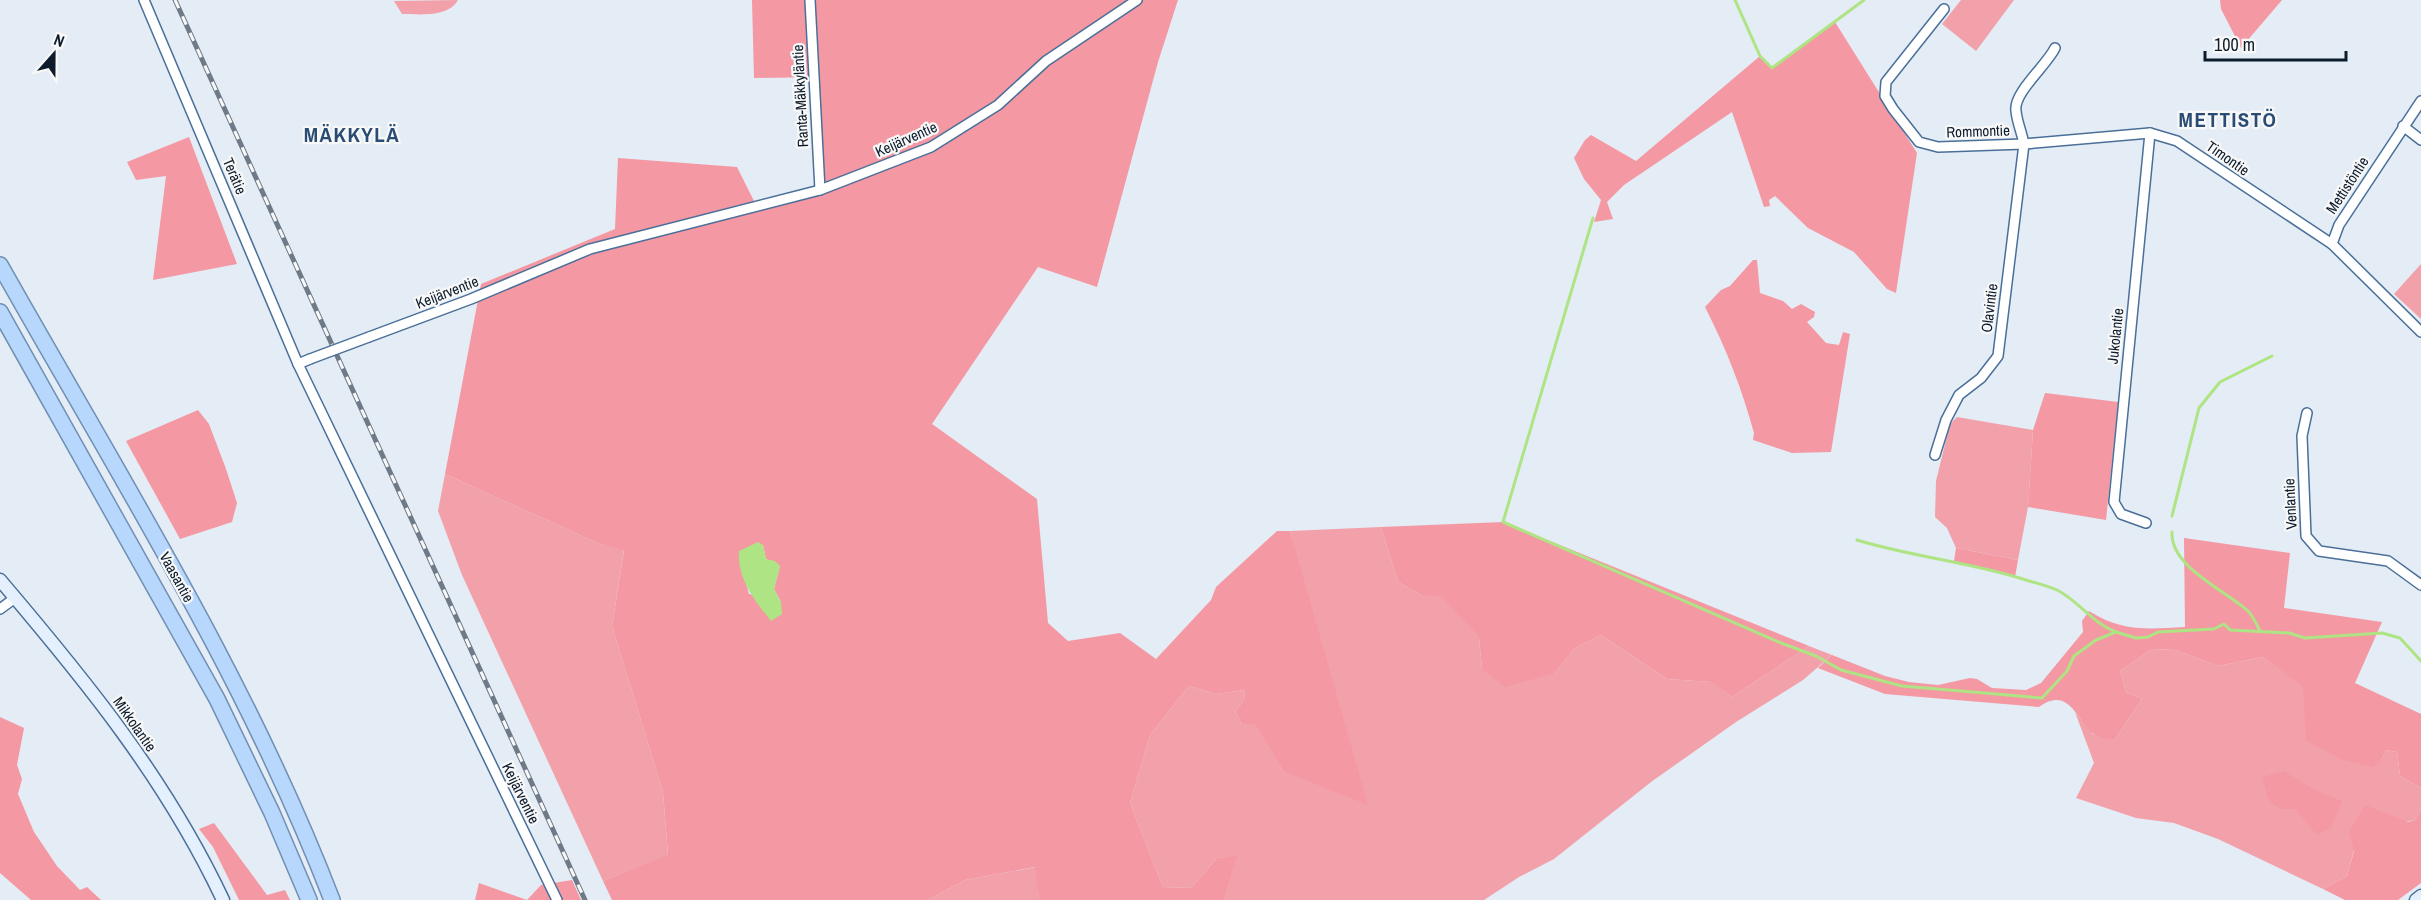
<svg xmlns="http://www.w3.org/2000/svg" width="2421" height="900" viewBox="0 0 2421 900" font-family="'Archivo Narrow',sans-serif">
  <style>
    .green { fill: #f2a1aa }
    .forest { fill: #f498a3; fill-rule: evenodd }
    .water { fill: #aee483 }
    .lines { fill: none; stroke-linecap: round; stroke-linejoin: round }
    .stream { stroke: #aee483; stroke-width: 3 }
    .minor-casing { stroke: #4a6f98; stroke-width: 12 }
    .secondary-casing { stroke: #4a6f98; stroke-width: 15 }
    .trunk-casing { stroke: #708fb3; stroke-width: 18 }
    .minor { stroke: #fff; stroke-width: 9 }
    .secondary { stroke: #e4f0fe; stroke-width: 12 }
    .trunk { stroke: #b8d7fc; stroke-width: 15 }
    .rail-casing { stroke: #6f7a88; stroke-width: 5 }
    .rail { stroke: #f8f8f8; stroke-width: 3; stroke-dasharray: 9; stroke-linecap: butt }
    .minor-bridge-casing { stroke: #4a6f98; stroke-width: 12; stroke-linecap: butt }
    .minor-bridge { stroke: #fff; stroke-width: 9 }
    .labels { text-anchor: middle; dominant-baseline: central; stroke-width: 4.5; stroke-linejoin: round; paint-order: stroke }
    .street-label { font-size: 15px; fill: #0d1c2d; stroke: #f8f8f8 }
    .district-label { font-size: 21px; font-weight: bold; letter-spacing: 1.5px; fill: #284c73; stroke: #f8f8f8 }
  </style>
  <rect width="100%" height="100%" fill="#e4ecf5"/>
  <!-- green -->
  <g class="green">
    <path d="M458,0C448,18 419,14 402,14L394,1Z"/>
    <polygon points="1961,0 2014,0 1976,51 1942,24"/>
    <polygon points="2421,264 2421,319 2394,294"/>
    <polygon points="1957,417 2033,430 2028,507 2018,560 1956,548 1947,528 1935,517 1936,481 1950,424"/>
    <polygon points="445,474 602,545 624,549 612,626 663,792 668,856 603,881 462,575 438,511"/>
    <polygon points="1381,527 1398,582 1421,595 1441,595 1479,638 1482,669 1555,673 1575,648 1601,635 1667,679 1712,682 1732,697 1809,646 1832,655 1803,680 1736,722 1651,782 1554,859 1519,877 1484,900 1224,900 1236,857 1217,858 1191,888 1163,887 1130,803 1150,735 1189,686 1216,694 1245,690 1244,701 1235,711 1242,725 1255,723 1283,771 1306,594 1290,531"/>
    <polygon points="2152,649 2175,650 2218,666 2263,657 2303,686 2381,761 2386,750 2397,752 2400,776 2421,788 2421,809 2415,820 2348,834 2354,850 2347,876 2323,889 2218,839 2174,823 2136,818 2076,798 2094,763 2075,712 2093,734 2114,741 2142,699 2126,692 2120,671"/>
    <polygon points="1036,867 1039,900 928,900 965,880"/>
  </g>
  <!-- forest -->
  <g class="forest">
    <path d="M752,0H1178L1158,62L1097,287L1038,267L932,424L1037,499L1048,623L1068,641L1120,633L1156,659L1211,600L1216,587L1277,531H1290L1368,805L1283,771L1255,724L1242,725L1235,711L1244,701L1245,690L1216,694L1189,686L1150,735L1130,803L1163,887L1191,888L1217,858L1237,856L1224,900H1039L1035,867L965,880L928,900H612L603,881L668,855L663,792L612,626L624,550L602,545L445,474L481,284L615,229L618,158L737,167L759,211L824,194L818,77L754,78ZM763,545L766,559L780,566L774,589L781,602L749,594L745,579Z"/>
    <polygon points="2220,0 2282,0 2241,48 2221,9"/>
    <polygon points="1835,22 1917,153 1896,293 1887,289 1854,252 1808,228 1775,196 1769,200 1770,206 1764,207 1732,112 1624,185 1607,202 1613,219 1594,222 1601,200 1584,179 1574,158 1585,140 1591,135 1636,161 1760,56 1772,67"/>
    <polygon points="189,137 237,264 153,280 166,176 136,180 127,162"/>
    <path d="M1753,260H1757L1760,293L1783,301L1792,309L1801,304L1815,312L1814,317L1807,322L1826,343L1839,345L1843,332L1850,334L1831,452L1792,453L1753,440L1754,433C1742,389 1726,348 1705,307L1721,290L1730,286Z"/>
    <polygon points="2045,393 2118,402 2106,520 2028,507 2033,430"/>
    <polygon points="198,410 209,424 226,469 237,503 232,522 180,539 126,441"/>
    <polygon points="1503,522 1809,646 1732,697 1711,682 1667,679 1601,635 1575,648 1555,673 1505,687 1482,669 1479,638 1441,596 1421,595 1398,582 1381,527"/>
    <path d="M2184,538L2290,553L2284,608L2382,622L2355,683L2421,714V788L2400,776L2397,752L2386,750L2381,761L2372,767L2340,759L2306,740L2303,687L2263,657L2218,666L2175,650L2152,649L2120,671L2126,692L2142,699L2114,741C2107,739 2097,737 2091,732C2075,715 2067,687 2039,707L1885,694L1818,668L1832,655L1885,676L1909,682L1938,685L1970,678L1977,679L1992,688L2026,690L2041,683L2083,632L2082,621L2089,611C2122,632 2147,629 2185,627Z"/>
    <polygon points="1956,548 2018,560 2015,577 1954,561"/>
    <polygon points="0,717 24,728 17,765 22,779 18,794 34,832 57,866 80,890 87,887 101,900 31,900 0,873"/>
    <polygon points="2284,771 2312,789 2342,801 2331,828 2317,835 2295,809 2281,809 2269,801 2262,777"/>
    <polygon points="2365,805 2408,822 2415,820 2421,809 2421,883 2398,900 2345,900 2323,889 2347,876 2354,851 2348,834"/>
    <polygon points="214,823 267,895 285,890 290,900 239,900 213,847 199,829"/>
    <polygon points="572,880 581,900 527,900 541,885"/>
    <polygon points="479,883 527,900 475,900"/>
  </g>
  <!-- water -->
  <path class="water" d="M758,542L763,545L766,559L775,561L780,566L774,589L781,602L782,614L771,621C755,601 737,579 739,551Z"/>
  <g class="lines">
    <!-- stream -->
    <g class="stream">
      <polyline points="1735,0 1760,56 1772,68 1864,0"/>
      <polyline points="1593,218 1503,522 1781,643 1816,656 1841,670 1902,686 2042,698 2067,671 2074,656 2096,640 2116,632 2136,638 2148,637 2158,632 2214,629 2224,624 2230,630 2289,633 2305,638 2382,633 2400,638 2421,661"/>
      <polyline points="2172,516 2199,408 2220,382 2272,356"/>
      <path d="M2172,532C2170,567 2225,590 2248,611C2253,616 2257,625 2260,631"/>
      <path d="M1857,540C1912,557 1971,562 2026,580C2036,583 2048,586 2057,590C2079,601 2092,623 2116,632"/>
    </g>
    <defs>
      <g id="minor">
        <polyline points="144,0 298,364"/>
        <polyline points="810,0 820,190"/>
        <polyline points="1944,9 1886,82 1885,96 1893,109 1919,142 1938,147 2024,144 2150,133 2177,141 2332,244"/>
        <polyline points="2421,101 2339,225 2332,244 2421,332"/>
        <polyline points="2403,126 2421,140"/>
        <polyline points="369,337 471,299 590,249 820,190 931,147 998,105 1046,61 1137,0"/>
        <polyline points="310,359 298,364 557,900"/>
        <polyline points="2307,413 2302,436 2306,536 2319,551 2388,561 2421,585"/>
        <path d="M1935,455L1946,420L1959,395L1981,378L1998,356L2024,144C2022,133 2017,122 2016,111C2013,93 2047,65 2055,48"/>
        <polyline points="2146,523 2121,514 2114,502 2150,133"/>
        <polyline points="0,609 15,598"/>
      </g>
      <g id="secondary">
        <path d="M0,580C86,681 166,779 223,900"/>
        <polyline points="2416,900 2421,896"/>
      </g>
      <g id="trunk">
        <path d="M0,265C117,473 246,676 332,900"/>
        <polyline points="0,312 217,699 272,813 309,900"/>
      </g>
    </defs>
    <!-- minor casing -->
    <use href="#minor" class="minor-casing"/>
    <!-- secondary casing -->
    <use href="#secondary" class="secondary-casing"/>
    <!-- trunk casing -->
    <use href="#trunk" class="trunk-casing"/>
    <!-- minor -->
    <use href="#minor" class="minor"/>
    <!-- secondary -->
    <use href="#secondary" class="secondary"/>
    <!-- trunk -->
    <use href="#trunk" class="trunk"/>
    <defs>
      <polyline id="rail" points="175,0 585,900"/>
    </defs>
    <!-- rail casing -->
    <use href="#rail" class="rail-casing"/>
    <!-- rail -->
    <use href="#rail" class="rail"/>
    <defs>
      <polyline id="minor-bridge" points="310,359 369,337"/>
    </defs>
    <!-- minor-bridge casing -->
    <use href="#minor-bridge" class="minor-bridge-casing"/>
    <!-- minor-bridge -->
    <use href="#minor-bridge" class="minor-bridge"/>
  </g>
  <g class="labels">
    <!-- street labels -->
    <g class="street-label">
      <text transform="translate(800 96) rotate(-93)">Ranta-Mäkkyläntie</text>
      <text transform="translate(1978 131) rotate(-2)">Rommontie</text>
      <text transform="translate(906 139) rotate(-24)">Keijärventie</text>
      <text transform="translate(2228 158) rotate(35)">Timontie</text>
      <text transform="translate(235 176) rotate(67)">Terätie</text>
      <text transform="translate(2347 185) rotate(-57)">Mettistöntie</text>
      <text transform="translate(447 292) rotate(-21)">Keijärventie</text>
      <text transform="translate(1989 308) rotate(-83)">Olavintie</text>
      <text transform="translate(2115 336) rotate(-84)">Jukolantie</text>
      <text transform="translate(2290 504) rotate(-93)">Venlantie</text>
      <text transform="translate(177 577) rotate(61)">Vaasantie</text>
      <text transform="translate(135 724) rotate(55)">Mikkolantie</text>
      <text transform="translate(521 793) rotate(64)">Keijärventie</text>
    </g>
    <!-- district labels -->
    <g class="district-label">
      <text x="2228" y="119">METTISTÖ</text>
      <text x="352" y="134">MÄKKYLÄ</text>
    </g>
  </g>
  <!-- north arrow -->
  <g transform="translate(54 54) rotate(21)" stroke="#f8f8f8" stroke-width="4.5" paint-order="stroke">
  <path d="M0-4.5L10 22L0 15L-10 22Z" fill="#0d1c2d"/>
  <text y="-9" font-size="16" font-weight="bold" text-anchor="middle" fill="#0d1c2d">N</text>
  </g>
  <!-- scale -->
  <path d="M2205 51v9h141v-9" fill="none" stroke="#0d1c2d" stroke-width="3"/>
  <text x="2214" y="51" font-size="18" fill="#0d1c2d" stroke="#f8f8f8" stroke-width="4.5" paint-order="stroke">100 m</text>
</svg>
